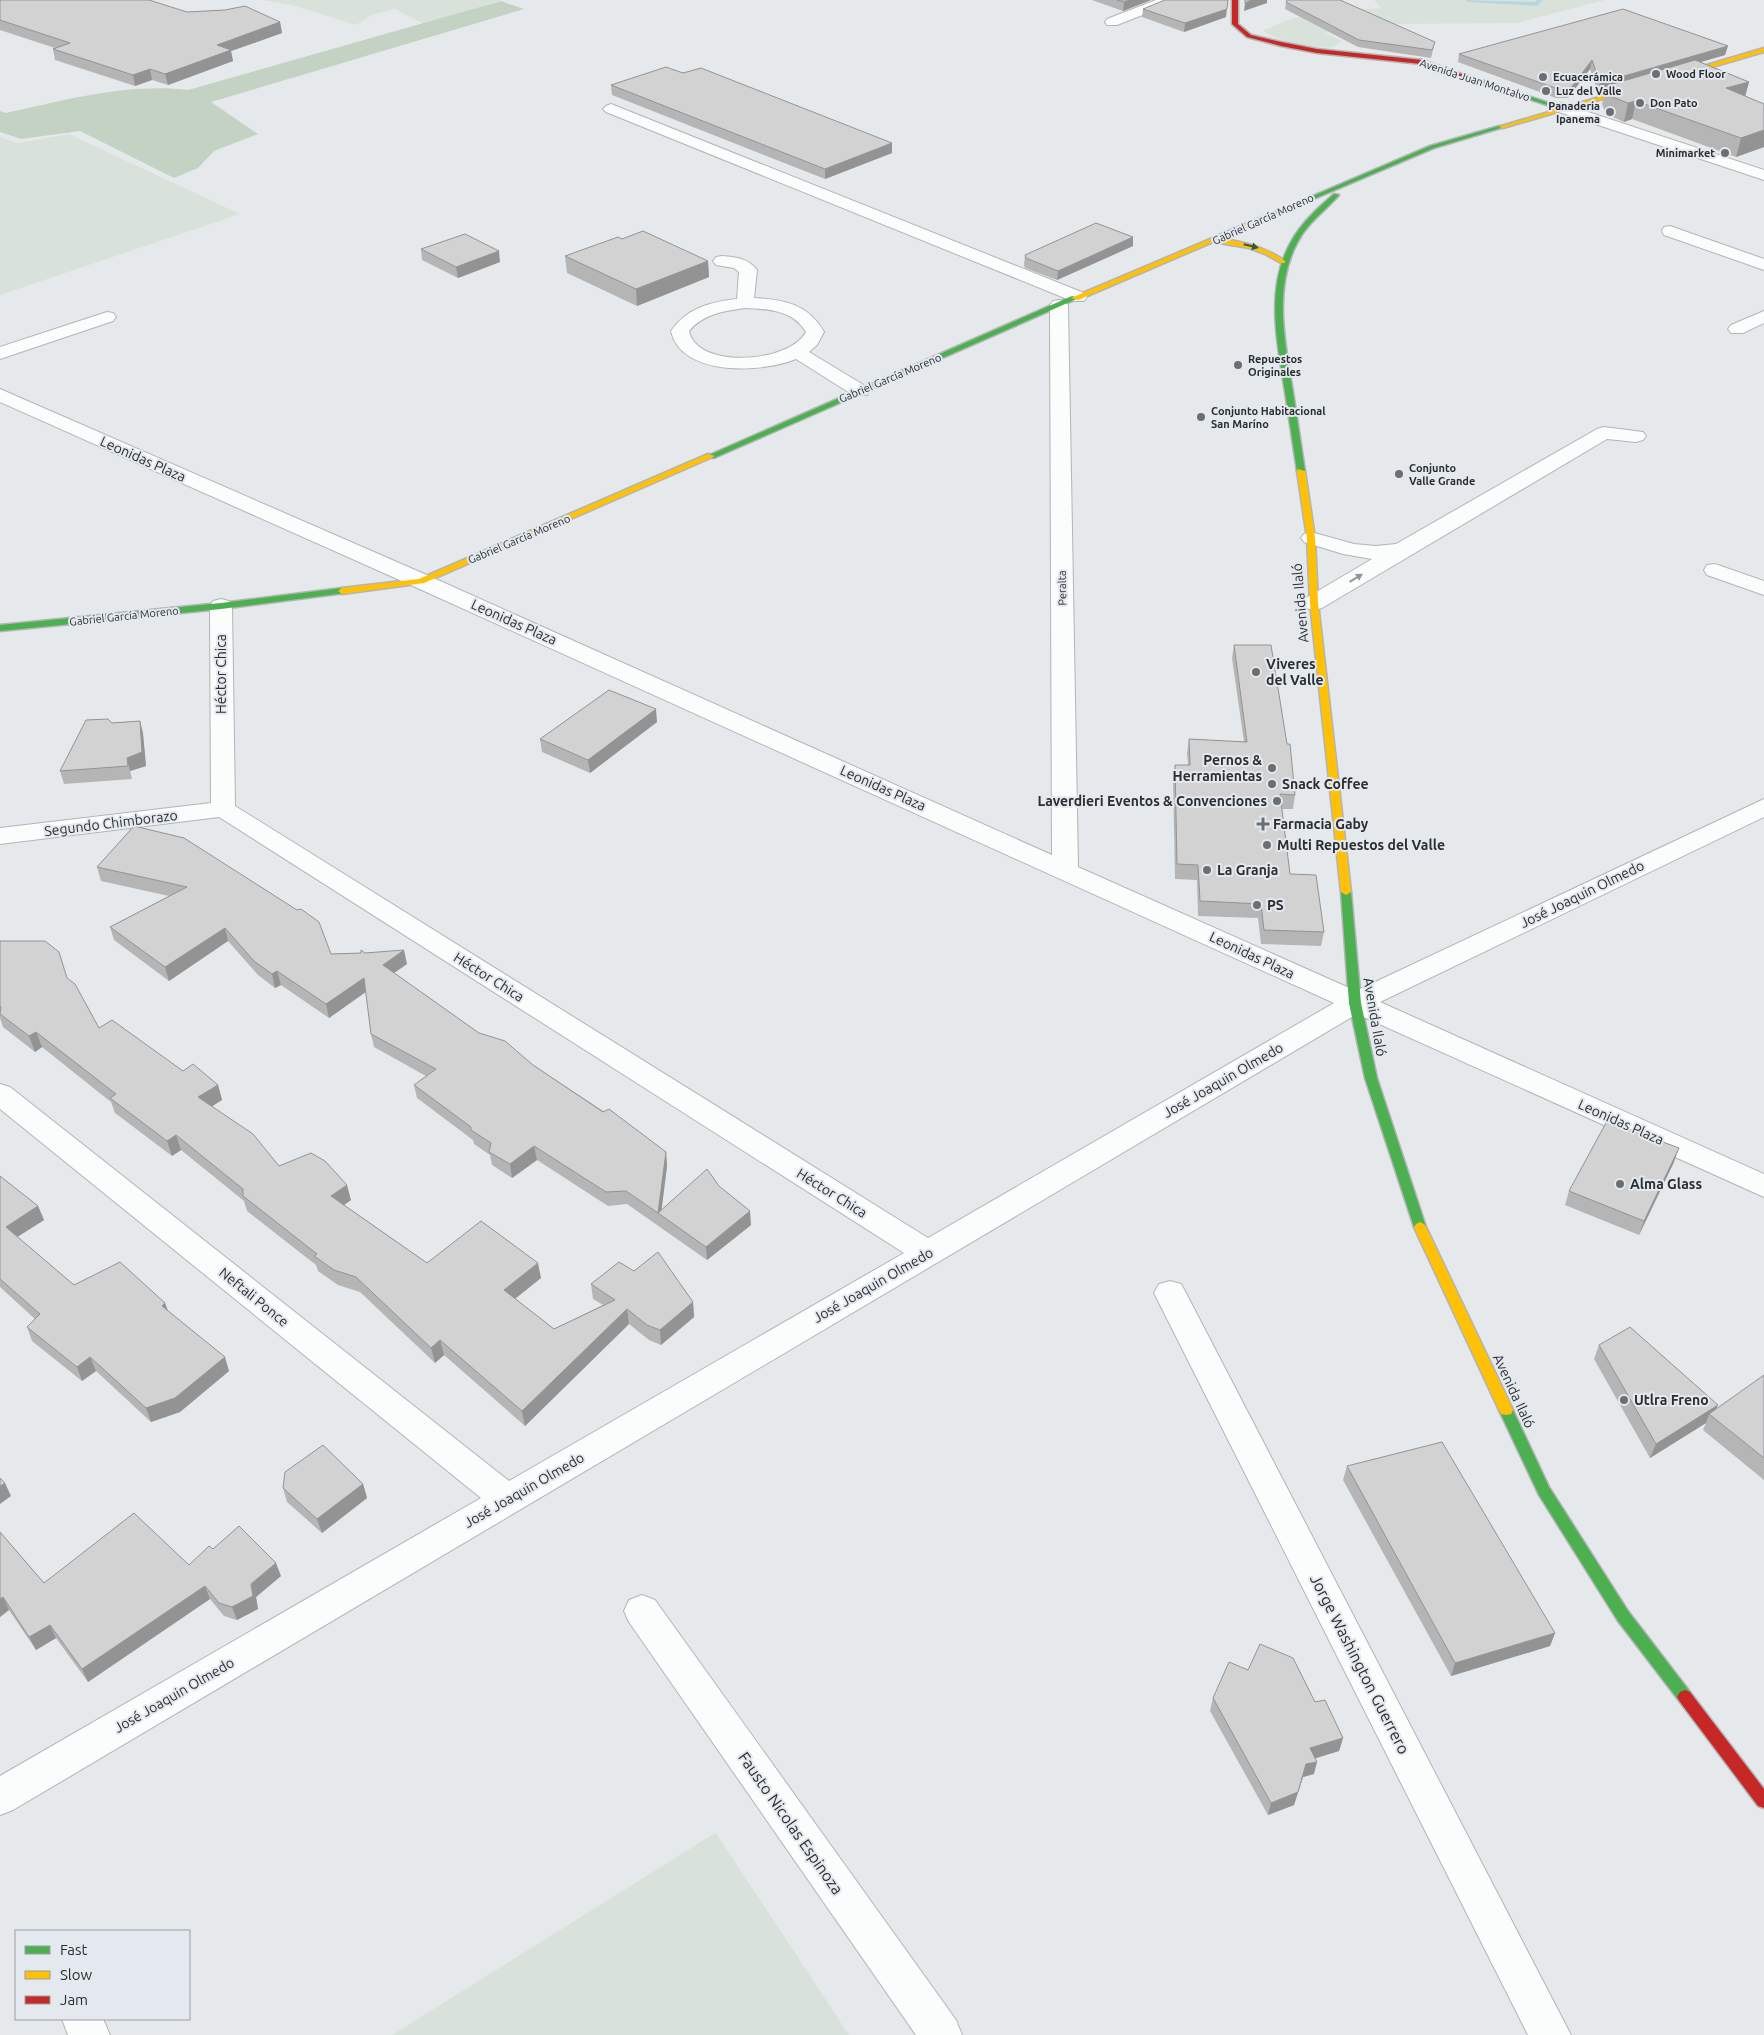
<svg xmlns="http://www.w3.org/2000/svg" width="1764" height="2035" viewBox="0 0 1764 2035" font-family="Ubuntu,sans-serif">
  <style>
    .green { fill: #d8e2da }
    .forest { fill: #c4d2c4 }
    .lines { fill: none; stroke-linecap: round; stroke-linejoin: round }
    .stream { fill: #b8d6df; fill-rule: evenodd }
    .street-casing { stroke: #b2b4b6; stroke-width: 2 }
    .fast-casing { stroke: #b2b4b6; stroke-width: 3 }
    .slow-casing { stroke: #b2b4b6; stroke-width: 3 }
    .jam-casing { stroke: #b2b4b6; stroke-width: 3 }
    .street { fill: #fbfcfc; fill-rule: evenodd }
    .fast { fill: #4caf50; fill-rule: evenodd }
    .slow { fill: #ffc107; fill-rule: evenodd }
    .jam { fill: #c62828; fill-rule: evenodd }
    .wall { fill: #b5b5b5 }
    .shaded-wall { fill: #939394 }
    .building { fill: #d2d2d3; stroke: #939394 }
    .oneway { fill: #375a3b }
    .oneway2 { fill: #939496 }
    .poi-dot { fill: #6c6f71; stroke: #e3e9ef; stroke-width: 2 }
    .labels { text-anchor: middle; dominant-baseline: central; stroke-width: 4; stroke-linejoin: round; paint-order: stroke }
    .far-poi-label { font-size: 11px; font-weight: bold; fill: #2b2d2f; stroke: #e3e9ef; text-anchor: start }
    .far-street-label { font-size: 11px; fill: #2b2d2f; stroke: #e3e9ef }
    .street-label { font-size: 14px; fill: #2b2d2f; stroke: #e3e9ef }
    .poi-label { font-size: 14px; font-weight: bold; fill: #2b2d2f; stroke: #e3e9ef; text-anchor: start }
    .near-street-label { font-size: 16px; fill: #2b2d2f; stroke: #e3e9ef }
  </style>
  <rect width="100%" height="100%" fill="#e6e9ec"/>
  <!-- green -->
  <g class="green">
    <polygon points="262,0 502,0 424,24 395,9 371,15 356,25 292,5"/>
    <path d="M1374,0H1605L1516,23L1387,24L1325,33L1342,41C1339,43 1335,47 1332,47C1318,50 1272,40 1263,30C1274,28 1281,21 1292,19C1321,11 1351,10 1381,8Z"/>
    <polygon points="69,134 240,214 0,295 0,137 18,143"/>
    <polygon points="716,1833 849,2035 392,2035 715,1833"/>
  </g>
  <!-- forest -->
  <path class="forest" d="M501,1L524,9L211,102L258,134L214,151L198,168L174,178L80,131L21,139L0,132V111L6,113C67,100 126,83 188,90Z"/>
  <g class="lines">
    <!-- stream -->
    <polygon class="stream" points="1465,0 1535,2 1537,0 1543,0 1537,6 1468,2"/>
    <defs>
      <g id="street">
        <polygon points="1156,0 1175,0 1173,3 1117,25 1107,25 1105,22 1107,19"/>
        <polygon points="1561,103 1764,170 1764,180 1556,111 1553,108 1556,105"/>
        <polygon points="611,104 1084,293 1087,297 1084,301 1072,301 606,112 603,109 606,106"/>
        <polygon points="1670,226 1764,259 1764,270 1664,235 1662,231 1664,227"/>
        <path d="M722,256C736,257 748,258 757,270L754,298C785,300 808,304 824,332L817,345L809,352L867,387L869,391L867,395H853L796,359C762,373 681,377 671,331C687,308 710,302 737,299L739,272L734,268L716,265L713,261L716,257ZM745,308C768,309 793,310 806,332C790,363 697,370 689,331C703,314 724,311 745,308Z"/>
        <polygon points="1059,300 1065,301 1068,305 1078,867 1356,991 1764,799 1764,817 1380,1002 1764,1174 1764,1197 1357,1014 13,1810 0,1815 0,1776 481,1498 0,1109 0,1084 10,1087 509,1481 904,1253 219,817 0,844 0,828 211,803 210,606 213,601 221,599 229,601 232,606 235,806 928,1238 1334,1003 413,586 0,402 0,389 429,576 1052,855 1050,305 1053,301"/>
        <polygon points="1764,311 1764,323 1743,333 1731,333 1728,329 1731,325"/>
        <polygon points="107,312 113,313 116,317 113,321 0,359 0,347"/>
        <polygon points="1604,427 1643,432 1646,436 1643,440 1636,442 1607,439 1322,608 1314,610 1306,608 1303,603 1306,598 1372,559 1343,554 1304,542 1301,538 1304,534 1311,532 1354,544 1376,546 1396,544 1597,429"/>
        <polygon points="1715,564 1764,581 1764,595 1707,575 1704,570 1707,565"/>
        <polygon points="1170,1281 1181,1284 1186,1293 1571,2035 1528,2035 1154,1293 1159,1284"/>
        <polygon points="642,1595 655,1600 956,2020 962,2035 916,2035 629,1622 624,1611 629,1600"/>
        <polygon points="62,2019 103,2019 110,2035 68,2035"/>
      </g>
      <g id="fast">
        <polygon points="1462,75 1466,75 1564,108 1559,109 1462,77"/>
        <polygon points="1499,126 1504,127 1434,148 1264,220 1259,219 1430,146"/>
        <path d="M1334,194L1339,195C1325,211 1307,223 1297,243C1273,289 1285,344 1293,392C1297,418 1301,445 1305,471L1301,473L1297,471C1293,445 1289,418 1285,392C1277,343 1265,287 1291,242C1301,223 1318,208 1334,194Z"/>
        <polygon points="1072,296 1079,298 714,458 707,456"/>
        <polygon points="342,588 346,591 345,593 221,609 0,631 0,625 221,603"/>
        <polygon points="1346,889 1351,892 1361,1003 1377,1078 1426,1227 1424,1230 1416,1230 1414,1227 1365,1078 1349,1003 1341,892"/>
        <polygon points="1506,1405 1511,1406 1549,1487 1628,1611 1690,1692 1693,1697 1690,1702 1685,1704 1680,1702 1618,1621 1539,1495 1499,1410 1501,1406"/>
      </g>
      <g id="slow">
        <polygon points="1764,48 1764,52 1503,128 1498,127"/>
        <path d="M1262,217L1265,219L1264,220L1220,239C1244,241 1265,247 1285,261V263H1281L1265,254L1249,248L1213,242L1078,300L1071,298Z"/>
        <polygon points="708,454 715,456 424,583 342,594 338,591 342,588 419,579"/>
        <polygon points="1298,469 1305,471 1315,538 1318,603 1351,892 1346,895 1341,892 1310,603 1307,538 1297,471"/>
        <polygon points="1420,1222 1424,1224 1426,1227 1513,1410 1511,1414 1506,1415 1501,1414 1499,1410 1414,1227 1416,1224"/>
      </g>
      <g id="jam">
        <polygon points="1232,0 1238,0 1238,24 1251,35 1281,42 1317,49 1422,60 1467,76 1462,77 1421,64 1317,53 1281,46 1247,37 1232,24"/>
        <polygon points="1685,1690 1690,1692 1764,1789 1764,1808 1758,1806 1680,1702 1677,1697 1680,1692"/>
      </g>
    </defs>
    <!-- street casing -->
    <use href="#street" class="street-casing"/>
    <!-- fast casing -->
    <use href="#fast" class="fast-casing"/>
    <!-- slow casing -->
    <use href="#slow" class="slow-casing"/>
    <!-- jam casing -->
    <use href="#jam" class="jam-casing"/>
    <!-- street -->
    <use href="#street" class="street"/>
    <!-- fast -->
    <use href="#fast" class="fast"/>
    <!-- slow -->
    <use href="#slow" class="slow"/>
    <!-- jam -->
    <use href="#jam" class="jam"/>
  </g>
  <!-- wall -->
  <g class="wall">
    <polygon points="0,0 187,12 280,22 282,33 231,51 233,61 168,85 152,80 135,86 55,60 53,49 55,48 0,30"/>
    <polygon points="1092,0 1151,0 1123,11"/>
    <polygon points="1286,2 1435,42 1431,58 1358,47 1285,9"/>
    <polygon points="1143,9 1226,17 1184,32 1142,17"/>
    <polygon points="1459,54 1725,55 1700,62 1749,82 1745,97 1764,104 1764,147 1736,157 1632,119 1624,122 1606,114 1602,104 1606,90 1598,92 1590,69 1568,98 1556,98 1458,62"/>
    <polygon points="611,85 892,153 825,179 612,95"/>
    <polygon points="1133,237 1133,246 1057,280 1025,268 1024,265 1025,255"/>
    <polygon points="622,239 708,261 709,277 637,306 567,273 565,256"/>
    <polygon points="421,249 500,262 458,278 422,260"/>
    <polygon points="1234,645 1295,795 1293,809 1282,809 1290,874 1324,932 1321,946 1261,944 1258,918 1198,916 1197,880 1175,879 1173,779 1175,765 1188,765 1187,753 1189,739 1244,742 1232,658"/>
    <polygon points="140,721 143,734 146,766 130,771 132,779 64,784 60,771 112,723"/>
    <polygon points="657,722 590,773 542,752 540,739"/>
    <polygon points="134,826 331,954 365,953 407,964 394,973 479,1033 533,1065 666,1152 667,1166 661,1210 719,1186 751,1225 707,1260 627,1204 608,1206 537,1160 512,1178 492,1165 490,1155 474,1144 473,1140 417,1098 414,1085 426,1076 374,1047 371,1034 366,992 329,1018 281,985 275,988 258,975 228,941 169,981 114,940 110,927 169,896 101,881 97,867"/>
    <polygon points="0,941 67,978 99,1028 183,1071 218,1085 222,1100 212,1106 279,1166 351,1200 344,1205 427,1263 541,1278 515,1299 554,1329 603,1305 593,1299 591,1284 634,1271 693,1302 694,1317 661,1345 649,1340 629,1324 525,1426 444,1355 435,1363 360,1292 338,1285 318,1271 316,1265 247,1211 244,1201 181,1150 172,1156 115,1113 111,1102 42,1047 35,1052 3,1027 0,1018"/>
    <polygon points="1674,1162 1639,1235 1565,1205 1569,1191"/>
    <polygon points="0,1176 38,1206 44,1220 17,1237 74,1285 165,1303 168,1311 229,1371 180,1412 151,1422 96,1371 82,1381 32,1341 27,1327 35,1319 0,1287"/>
    <polygon points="1599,1345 1717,1409 1764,1375 1764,1480 1703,1430 1706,1423 1650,1458 1594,1359"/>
    <polygon points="1347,1466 1555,1633 1550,1646 1451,1676 1343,1480"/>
    <polygon points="363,1484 367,1498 322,1533 287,1502 283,1488"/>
    <polygon points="0,1532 44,1583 189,1565 213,1549 281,1576 256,1597 258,1609 237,1620 224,1616 210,1599 88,1682 56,1638 36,1650 9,1610 0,1617"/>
    <polygon points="1213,1698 1315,1702 1343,1738 1339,1751 1315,1758 1314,1774 1303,1777 1294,1805 1268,1815 1210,1711"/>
  </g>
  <!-- shaded-wall -->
  <g class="shaded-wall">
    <polygon points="1130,0 1151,0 1123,11 1124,2"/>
    <polygon points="1252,0 1267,0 1267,3 1244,11 1245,3"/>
    <polygon points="1227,9 1226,17 1184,32 1185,23"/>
    <polygon points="280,22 282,33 231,51 233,61 168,85 165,74 217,45"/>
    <polygon points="1728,46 1725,55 1608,89 1606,86 1606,90 1598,92 1600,83"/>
    <polygon points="1592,60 1590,69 1568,98 1570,89"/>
    <polygon points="150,69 152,80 135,86 133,75"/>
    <polygon points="1749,82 1744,100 1726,88"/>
    <polygon points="1636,101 1632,119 1624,122 1628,103"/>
    <polygon points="1764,130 1764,147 1736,157 1741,138"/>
    <polygon points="892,143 892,153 825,179 825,169"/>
    <polygon points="1133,237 1133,246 1057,280 1058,271"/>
    <polygon points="499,251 500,262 458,278 456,267"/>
    <polygon points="708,261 709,277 637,306 636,289"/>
    <polygon points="656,709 657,722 590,773 588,760"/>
    <polygon points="140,721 143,734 146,766 130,771 132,779 127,758"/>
    <polygon points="225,928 228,941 169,981 165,967"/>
    <polygon points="404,950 407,964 385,979 383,965"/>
    <polygon points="277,971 281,985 275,988 272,974"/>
    <polygon points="364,978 367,991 329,1018 326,1004"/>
    <polygon points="36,1032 42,1047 35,1052 29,1036"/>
    <polygon points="218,1085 222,1100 203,1112 198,1097"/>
    <polygon points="176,1135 181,1150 172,1156 167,1141"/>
    <polygon points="534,1146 537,1160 512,1178 510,1164"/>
    <polygon points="1679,1148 1674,1162 1639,1235 1644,1221"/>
    <polygon points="666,1152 667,1166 661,1215 658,1213"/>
    <polygon points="347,1185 351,1200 334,1212 331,1196"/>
    <polygon points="38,1206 44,1220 11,1241 6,1227"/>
    <polygon points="750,1211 751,1225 707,1260 706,1247"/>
    <polygon points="538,1263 541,1278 507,1305 504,1290"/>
    <polygon points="693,1302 694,1317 661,1345 660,1330"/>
    <polygon points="165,1303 170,1317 162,1306"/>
    <polygon points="627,1309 629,1324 525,1426 522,1411"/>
    <polygon points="440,1340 444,1355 435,1363 431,1348"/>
    <polygon points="90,1357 96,1371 82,1381 77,1367"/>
    <polygon points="225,1357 229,1371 180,1412 151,1422 146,1408"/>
    <polygon points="1718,1405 1713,1417 1709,1414 1706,1423 1650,1458 1656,1444"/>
    <polygon points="5,1483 11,1496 0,1504 0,1486"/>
    <polygon points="363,1484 367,1498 322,1533 317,1519"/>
    <polygon points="276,1563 281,1576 256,1597 258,1609 237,1620 232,1607 251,1584"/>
    <polygon points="205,1586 210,1599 88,1682 82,1669"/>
    <polygon points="3,1597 9,1610 0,1617 0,1599"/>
    <polygon points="50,1625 56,1638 36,1650 29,1637"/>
    <polygon points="1555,1633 1550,1646 1451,1676 1455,1663"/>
    <polygon points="1343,1738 1339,1751 1307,1761 1310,1748"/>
    <polygon points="1317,1762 1314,1774 1303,1777 1294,1805 1268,1815 1271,1803 1306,1764"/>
  </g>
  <!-- building -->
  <g class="building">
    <polygon points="0,0 149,0 187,12 225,10 245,6 280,22 217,45 231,50 165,74 150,69 133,75 53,49 70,43 0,20"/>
    <polygon points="1117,0 1130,0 1124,2"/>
    <polygon points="1165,0 1228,0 1227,9 1185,23 1143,9"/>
    <polygon points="1245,0 1252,0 1245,3"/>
    <polygon points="1287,0 1340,0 1435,42 1432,50 1359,40 1286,2"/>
    <polygon points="1623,9 1728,46 1600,83 1592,60 1570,89 1558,89 1459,54"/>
    <polygon points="1695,60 1749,82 1726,88 1764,104 1764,130 1741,138 1636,101 1628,103 1610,96 1606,86"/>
    <polygon points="666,67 683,73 701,68 892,143 825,169 611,85"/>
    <polygon points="1096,223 1133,237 1058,271 1026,258 1025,255"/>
    <polygon points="643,231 708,261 636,289 565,256 618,237 622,239"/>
    <polygon points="465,234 499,251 456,267 421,249"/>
    <polygon points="1234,645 1271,645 1287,744 1290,744 1295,795 1280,794 1290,874 1316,875 1324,932 1264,930 1261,904 1200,901 1198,865 1177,864 1175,765 1190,765 1189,739 1247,742"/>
    <polygon points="609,690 656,709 588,760 540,739"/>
    <polygon points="108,719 112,723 140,721 142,752 127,758 128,766 60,771 86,720"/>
    <polygon points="134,826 184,838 297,910 301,909 319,922 331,954 361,953 361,950 365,953 404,950 383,965 479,1033 505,1041 533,1065 603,1112 609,1109 666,1152 658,1213 626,1191 606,1192 534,1146 510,1164 489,1152 491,1143 471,1130 471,1127 414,1085 436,1069 371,1034 364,978 326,1004 277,971 272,974 254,961 225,928 165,967 110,927 187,887 97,867"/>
    <polygon points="0,941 45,941 59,952 67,978 75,984 99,1028 112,1020 183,1071 193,1064 218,1085 198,1097 253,1134 279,1166 311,1153 325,1161 347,1185 331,1196 427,1263 481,1221 538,1263 504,1290 554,1329 615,1300 591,1284 619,1262 634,1271 658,1252 693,1302 660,1330 647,1325 627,1309 522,1411 440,1340 431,1348 356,1277 334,1270 314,1256 317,1254 243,1196 243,1189 176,1135 167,1141 110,1098 116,1094 36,1032 29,1036 0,1014 1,1007 0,1006"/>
    <polygon points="1607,1121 1679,1148 1644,1221 1569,1191"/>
    <polygon points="707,1169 719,1186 750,1211 706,1247 658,1213"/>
    <polygon points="0,1176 38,1206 6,1227 74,1285 120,1262 165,1303 162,1306 225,1357 175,1398 146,1408 90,1357 77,1367 27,1327 40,1314 0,1279"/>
    <polygon points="1630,1327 1718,1405 1656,1444 1599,1345"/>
    <polygon points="1764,1375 1764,1458 1709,1414"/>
    <polygon points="1442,1442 1555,1633 1455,1663 1347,1466"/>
    <polygon points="323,1445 363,1484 317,1519 283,1488 285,1472"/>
    <polygon points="0,1478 5,1483 0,1486"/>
    <polygon points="134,1513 189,1565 209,1546 213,1549 239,1526 276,1563 251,1584 253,1596 232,1607 219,1603 205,1586 82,1669 50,1625 29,1637 3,1597 0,1599 0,1532 44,1583"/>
    <polygon points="1260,1644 1293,1658 1315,1702 1325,1700 1343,1738 1310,1748 1317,1762 1306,1764 1298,1792 1271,1803 1213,1698 1229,1662 1248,1670"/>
  </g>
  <!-- one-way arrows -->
  <defs><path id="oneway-solid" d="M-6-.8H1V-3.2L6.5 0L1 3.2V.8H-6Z" transform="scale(1.25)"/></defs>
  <use class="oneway" href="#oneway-solid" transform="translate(1251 246) rotate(14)"/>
  <use class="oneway2" href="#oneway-solid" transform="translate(1356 578) rotate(-31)"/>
  <!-- markers -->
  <g class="poi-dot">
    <circle cx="1656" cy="74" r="5"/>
    <circle cx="1543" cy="77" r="5"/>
    <circle cx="1546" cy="91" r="5"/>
    <circle cx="1640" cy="103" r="5"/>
    <circle cx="1610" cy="112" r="5"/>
    <circle cx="1725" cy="153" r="5"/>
    <circle cx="1238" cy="365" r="5"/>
    <circle cx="1201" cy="417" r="5"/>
    <circle cx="1399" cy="474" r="5"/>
    <circle cx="1256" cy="672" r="5"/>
    <circle cx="1272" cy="768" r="5"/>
    <circle cx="1272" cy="784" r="5"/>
    <circle cx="1277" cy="801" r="5"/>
    <path d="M1260.5 816.5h5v5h5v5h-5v5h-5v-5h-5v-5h5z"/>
    <circle cx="1267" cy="845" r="5"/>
    <circle cx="1207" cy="870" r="5"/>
    <circle cx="1257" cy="905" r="5"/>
    <circle cx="1620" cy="1184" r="5"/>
    <circle cx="1624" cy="1400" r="5"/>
  </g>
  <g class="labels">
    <!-- far-poi labels -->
    <g class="far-poi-label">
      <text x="1666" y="74">Wood Floor</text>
      <text x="1553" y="77">Ecuacerámica</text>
      <text x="1556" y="91">Luz del Valle</text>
      <text x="1650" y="103">Don Pato</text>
      <text x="1600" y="106" text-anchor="end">Panadería<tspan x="1600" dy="13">Ipanema</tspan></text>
      <text x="1715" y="153" text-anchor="end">Minimarket</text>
      <text x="1248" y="359">Repuestos<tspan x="1248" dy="13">Originales</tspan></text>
      <text x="1211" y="411">Conjunto Habitacional<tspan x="1211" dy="13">San Maríno</tspan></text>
      <text x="1409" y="468">Conjunto<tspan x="1409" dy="13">Valle Grande</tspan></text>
    </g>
    <!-- far-street labels -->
    <g class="far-street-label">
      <text transform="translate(1475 80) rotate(18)">Avenida Juan Montalvo</text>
      <text transform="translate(1263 219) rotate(-24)">Gabriel García Moreno</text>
      <text transform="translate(890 378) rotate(-23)">Gabriel García Moreno</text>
      <text transform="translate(519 539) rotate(-23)">Gabriel García Moreno</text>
      <text transform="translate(1062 588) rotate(-91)">Peralta</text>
      <text transform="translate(124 616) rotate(-6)">Gabriel García Moreno</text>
    </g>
    <!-- street labels -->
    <g class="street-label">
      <text transform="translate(143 459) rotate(24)">Leonidas Plaza</text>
      <text transform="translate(1300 603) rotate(-95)">Avenida Ilaló</text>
      <text transform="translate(514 622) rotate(24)">Leonidas Plaza</text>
      <text transform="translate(221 674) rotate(-90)">Héctor Chica</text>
      <text transform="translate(883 788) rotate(24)">Leonidas Plaza</text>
      <text transform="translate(111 823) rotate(-7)">Segundo Chimborazo</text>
      <text transform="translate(1582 894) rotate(-26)">José Joaquin Olmedo</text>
      <text transform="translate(1252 955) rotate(25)">Leonidas Plaza</text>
      <text transform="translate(489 977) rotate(32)">Héctor Chica</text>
      <text transform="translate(1375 1017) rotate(80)">Avenida Ilaló</text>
      <text transform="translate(1223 1080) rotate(-30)">José Joaquin Olmedo</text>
      <text transform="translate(1621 1122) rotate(24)">Leonidas Plaza</text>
      <text transform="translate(832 1193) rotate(32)">Héctor Chica</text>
      <text transform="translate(873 1285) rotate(-30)">José Joaquin Olmedo</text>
      <text transform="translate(254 1297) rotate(39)">Neftali Ponce</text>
      <text transform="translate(1514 1391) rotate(65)">Avenida Ilaló</text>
      <text transform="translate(524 1490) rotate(-30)">José Joaquin Olmedo</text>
      <text transform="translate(174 1695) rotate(-30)">José Joaquin Olmedo</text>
    </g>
    <!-- poi labels -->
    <g class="poi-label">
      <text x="1266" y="664">Viveres<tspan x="1266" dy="16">del Valle</tspan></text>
      <text x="1262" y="760" text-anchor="end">Pernos &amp;<tspan x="1262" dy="16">Herramientas</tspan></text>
      <text x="1282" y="784">Snack Coffee</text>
      <text x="1267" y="801" text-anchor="end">Laverdieri Eventos &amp; Convenciones</text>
      <text x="1273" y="824">Farmacia Gaby</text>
      <text x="1277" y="845">Multi Repuestos del Valle</text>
      <text x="1217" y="870">La Granja</text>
      <text x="1267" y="905">PS</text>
      <text x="1630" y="1184">Alma Glass</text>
      <text x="1634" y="1400">Utlra Freno</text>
    </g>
    <!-- near-street labels -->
    <g class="near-street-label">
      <text transform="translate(1360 1664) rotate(63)">Jorge Washington Guerrero</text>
      <text transform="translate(791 1823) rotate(55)">Fausto Nicolas Espinoza</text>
    </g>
  </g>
  <!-- legend -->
  <rect x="15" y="1930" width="175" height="90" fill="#e3e9ef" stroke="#999ea2"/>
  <rect x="25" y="1946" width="25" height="8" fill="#4caf50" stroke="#999ea2"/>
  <text x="60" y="1955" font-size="15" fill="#2b2d2f">Fast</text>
  <rect x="25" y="1971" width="25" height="8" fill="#ffc107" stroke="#999ea2"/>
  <text x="60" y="1980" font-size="15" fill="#2b2d2f">Slow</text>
  <rect x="25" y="1996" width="25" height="8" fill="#c62828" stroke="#999ea2"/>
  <text x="60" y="2005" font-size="15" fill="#2b2d2f">Jam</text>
</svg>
